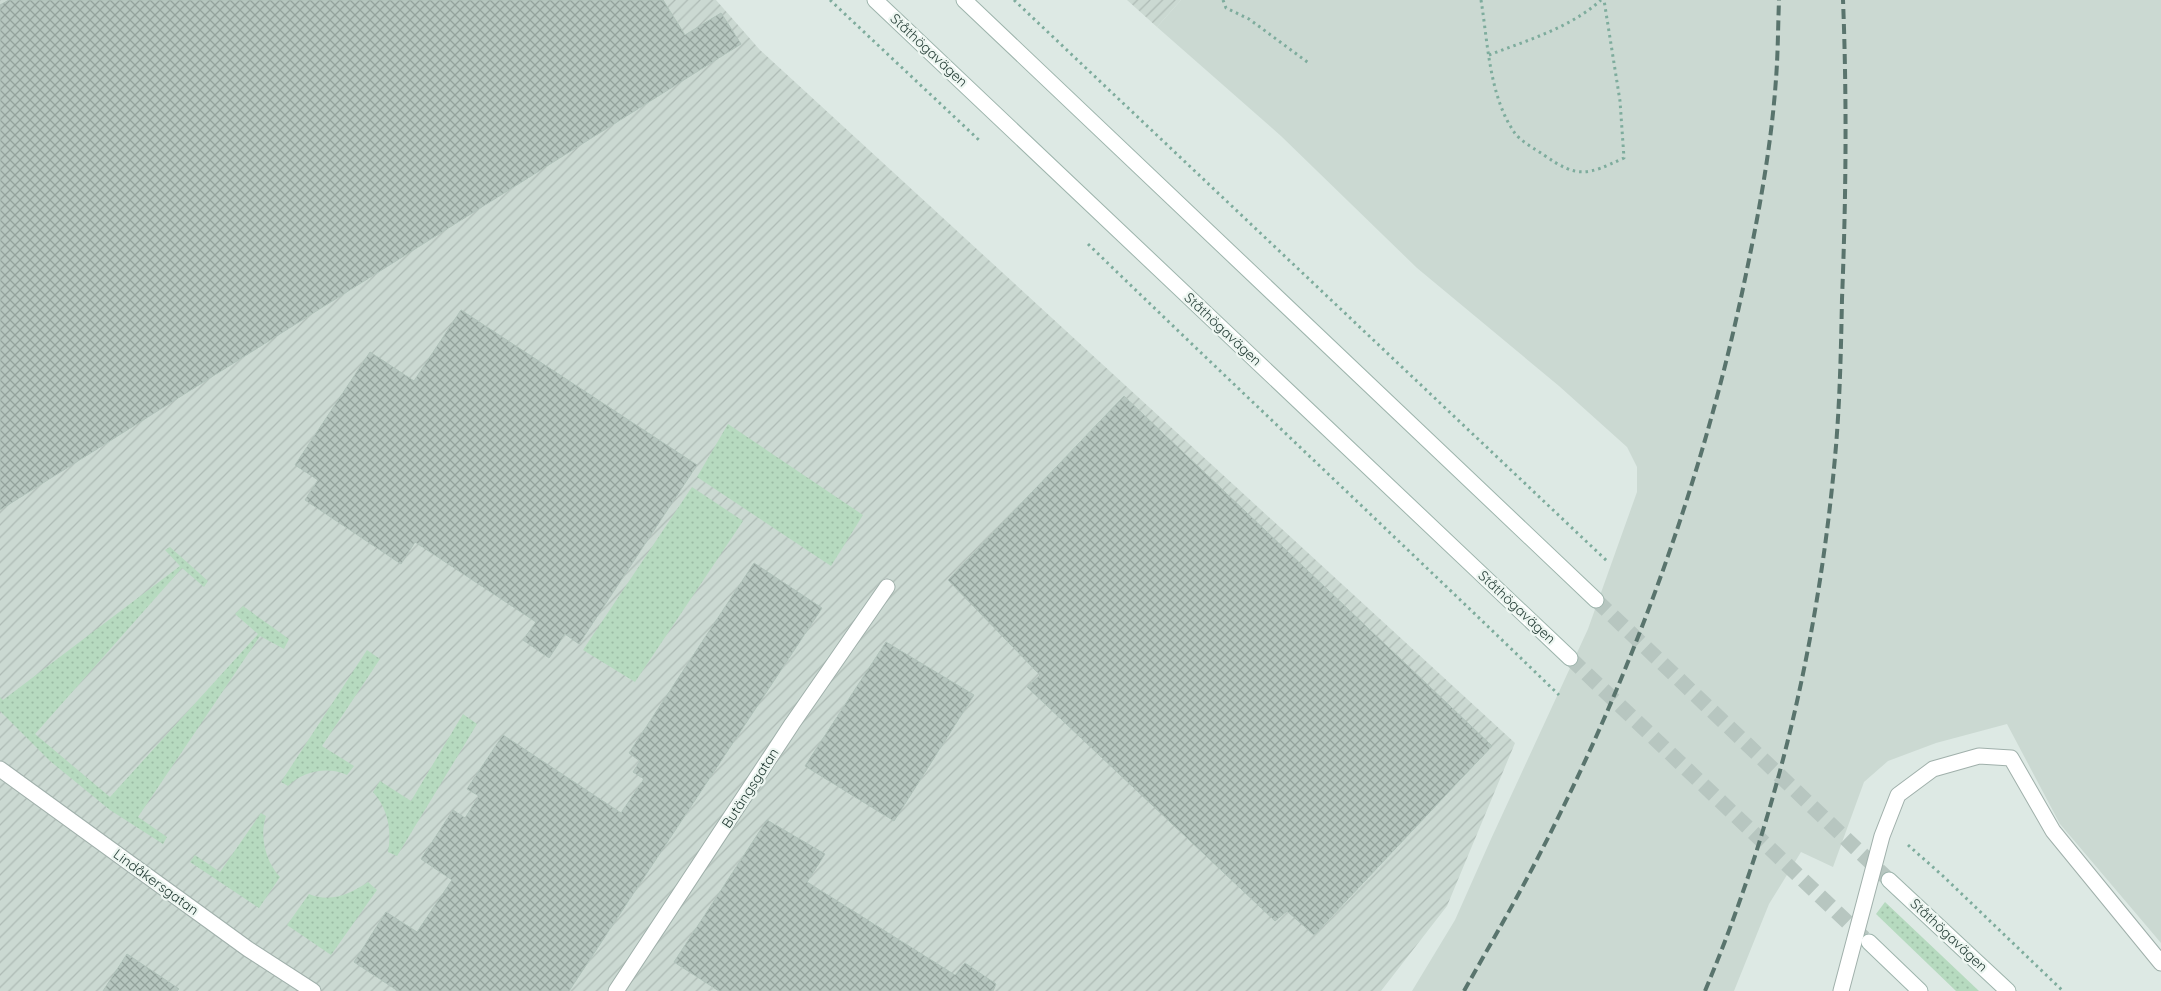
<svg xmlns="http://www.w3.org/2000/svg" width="2161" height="991" viewBox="0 0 2161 991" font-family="Quicksand,sans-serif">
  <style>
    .built { fill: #cbd9d2 }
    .industrial { fill: url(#industrial-furrows) }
    .grass { fill: url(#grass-dots) }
    .building { fill: url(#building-cross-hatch); stroke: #b0c2ba }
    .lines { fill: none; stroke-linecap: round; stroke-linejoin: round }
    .secondary-tunnel { stroke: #b7c6c0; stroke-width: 15; stroke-dasharray: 15 8; stroke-linecap: butt }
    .lane-casing { stroke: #a0b0ab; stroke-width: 17 }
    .street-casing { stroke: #a0b0ab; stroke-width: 17 }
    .secondary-casing { stroke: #9db4ac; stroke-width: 17 }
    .path { stroke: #7eac9d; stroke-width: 3; stroke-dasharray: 2.5 4; stroke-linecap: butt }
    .lane { stroke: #fff; stroke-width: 15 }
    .street { stroke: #fff; stroke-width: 15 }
    .secondary { stroke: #fff; stroke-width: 15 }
    .rail { stroke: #59746d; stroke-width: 4; stroke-dasharray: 10 5; stroke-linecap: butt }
    .labels { text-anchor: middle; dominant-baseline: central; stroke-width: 4.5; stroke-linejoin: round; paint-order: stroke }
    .street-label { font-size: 14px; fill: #1f3831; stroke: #edf6f1 }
  </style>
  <defs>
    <pattern id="industrial-furrows" width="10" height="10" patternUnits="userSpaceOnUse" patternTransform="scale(1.25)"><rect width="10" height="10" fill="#cbd9d2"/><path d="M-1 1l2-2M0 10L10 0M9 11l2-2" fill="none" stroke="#aebbb5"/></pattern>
    <pattern id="grass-dots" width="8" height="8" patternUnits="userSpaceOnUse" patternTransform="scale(1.25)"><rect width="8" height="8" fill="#b6dabf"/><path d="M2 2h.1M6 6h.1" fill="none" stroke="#9cbca5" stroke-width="1.8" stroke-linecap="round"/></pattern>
    <pattern id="building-cross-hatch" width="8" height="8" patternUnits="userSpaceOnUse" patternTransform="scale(1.25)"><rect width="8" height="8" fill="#b6c6bf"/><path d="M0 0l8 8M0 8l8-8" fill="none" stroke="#93a29c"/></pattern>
  </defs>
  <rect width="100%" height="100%" fill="#dde9e4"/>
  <!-- built -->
  <polygon class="built" points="1181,0 2161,0 2161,943 2060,824 2007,724 1936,743 1888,761 1864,782 1833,867 1801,852 1769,904 1734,991 1412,991 1455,920 1491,839 1588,629 1637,492 1637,467 1627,447 1559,386 1417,268 1281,136 1157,27"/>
  <!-- industrial -->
  <g class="industrial">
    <polygon points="0,0 716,0 760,50 1515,743 1447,906 1381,991 0,991"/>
    <polygon points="1127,0 1181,0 1157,27"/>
  </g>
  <!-- grass -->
  <g class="grass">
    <polygon points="728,424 863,515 831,566 697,477"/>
    <polygon points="692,487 743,521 635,682 583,650"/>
    <polygon points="170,547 208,581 204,587 182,568 35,734 110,797 258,634 235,614 243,606 289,639 284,649 260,636 138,817 167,837 163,844 110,810 50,761 0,711 0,697 3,700 180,566 165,550"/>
    <path d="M367,650L380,659L322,746L354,766L347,775C328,766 303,771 288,786L281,782Z"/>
    <path d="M463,714L477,724L397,856L388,852C392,830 388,809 373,792L380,781L411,801Z"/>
    <path d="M261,813L266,816C259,837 266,862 280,877L259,908L190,862L195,855L220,872Z"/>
    <path d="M368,882L377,890L331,955L287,925L309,894C331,903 350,894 368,882Z"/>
    <polygon points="1885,902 1979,991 1956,991 1876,914"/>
  </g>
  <!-- building -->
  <g class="building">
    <polygon points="9,0 663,0 685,35 721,13 741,44 0,510 0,5"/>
    <polygon points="461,310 697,465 579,644 565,634 549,658 523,640 536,622 415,542 401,564 305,500 318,480 295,465 370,352 414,381"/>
    <polygon points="1124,396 1492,746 1314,935 1287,911 1275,921 1027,687 1040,675 948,580"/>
    <polygon points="754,563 822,608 569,991 398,991 354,962 386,912 417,932 452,880 421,859 453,810 465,818 479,796 467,789 503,735 621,813 644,779 633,772 640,761 629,753"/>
    <polygon points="886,642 974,695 894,821 805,766"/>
    <polygon points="767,820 825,854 807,882 955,975 965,963 996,984 993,991 719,991 674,962"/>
    <polygon points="127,954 179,989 177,991 103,991"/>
  </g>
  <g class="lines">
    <!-- secondary-tunnel -->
    <g class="secondary-tunnel">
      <polyline points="1596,600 1889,880"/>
      <polyline points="1570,658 1865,939"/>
    </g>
    <defs>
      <polyline id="lane" points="1841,991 1882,836 1898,795 1933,769 1979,756 2011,758 2053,831 2161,963"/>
      <g id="street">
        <polyline points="0,769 248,949 313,991"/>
        <polyline points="616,991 792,724 887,587"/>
      </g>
      <g id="secondary">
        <polyline points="875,0 1570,658"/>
        <polyline points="964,0 1596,600"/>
        <polyline points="1889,880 2008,991"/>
        <polyline points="1869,942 1920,991"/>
      </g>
    </defs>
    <!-- lane casing -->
    <use href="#lane" class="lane-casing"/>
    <!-- street casing -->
    <use href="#street" class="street-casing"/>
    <!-- secondary casing -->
    <use href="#secondary" class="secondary-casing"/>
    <!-- path -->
    <g class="path">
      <polyline points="830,0 980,141"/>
      <polyline points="1014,0 1607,561"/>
      <polyline points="1223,0 1226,8 1249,19 1310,64"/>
      <path d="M1481,0C1488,43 1489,95 1514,132C1520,141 1535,149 1544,155C1578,179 1587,175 1624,158L1620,101L1604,0"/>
      <path d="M1489,55C1528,40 1570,28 1601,0"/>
      <path d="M1088,244C1244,395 1403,544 1559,695"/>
      <polyline points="1908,845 1943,876 2063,991"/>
    </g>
    <!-- lane -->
    <use href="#lane" class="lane"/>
    <!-- street -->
    <use href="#street" class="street"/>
    <!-- secondary -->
    <use href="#secondary" class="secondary"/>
    <!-- rail -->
    <g class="rail">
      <path d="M1464,991C1487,950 1511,909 1533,867C1628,685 1699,493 1742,293C1757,223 1771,151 1776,79C1778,53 1778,26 1779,0"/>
      <path d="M1705,991C1778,817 1820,634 1836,446C1840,397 1841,348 1842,299C1846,199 1847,100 1843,0"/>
    </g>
  </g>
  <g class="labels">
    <!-- street labels -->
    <g class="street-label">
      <text transform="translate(929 50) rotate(43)">Ståthögavägen</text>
      <text transform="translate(1223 329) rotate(43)">Ståthögavägen</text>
      <text transform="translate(1517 607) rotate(43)">Ståthögavägen</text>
      <text transform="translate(750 788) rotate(-57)">Butängsgatan</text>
      <text transform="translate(156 882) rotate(36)">Lindåkersgatan</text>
      <text transform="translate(1949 935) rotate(43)">Ståthögavägen</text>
    </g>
  </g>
</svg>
